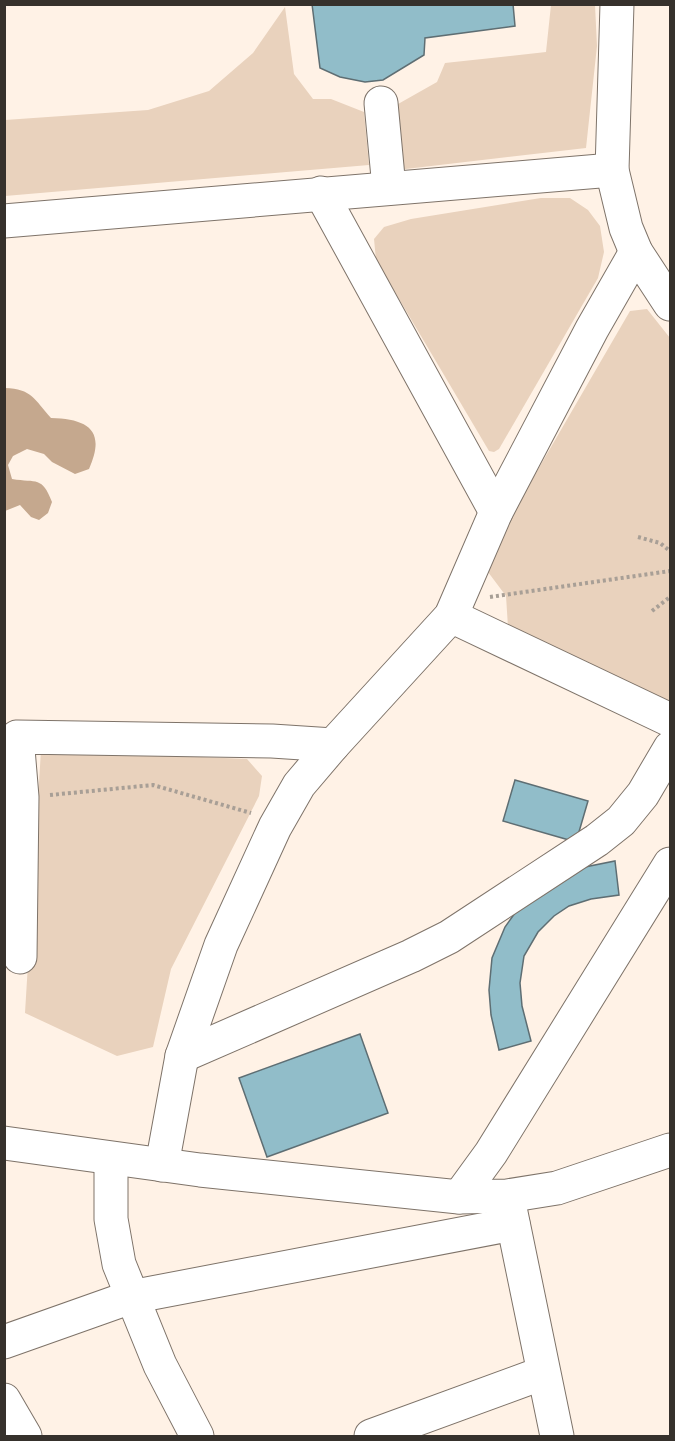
<svg xmlns="http://www.w3.org/2000/svg" width="675" height="1441" viewBox="0 0 675 1441" font-family="'Fira Sans',sans-serif">
  <style>
    .green { fill: #e9d2bd }
    .water { fill: #c5a88e }
    .building { fill: #91bdc9; stroke: #5e6e73; stroke-width: 1.5 }
    .lines { fill: none; stroke-linecap: round; stroke-linejoin: round }
    .minor-casing { stroke: #7e7369; stroke-width: 35 }
    .path { stroke: #a89f96; stroke-width: 4; stroke-dasharray: 3 3; stroke-linecap: butt }
    .minor { stroke: #fff; stroke-width: 33 }
  </style>
  <rect width="100%" height="100%" fill="#fff2e6"/>
  <!-- green -->
  <g class="green">
    <polygon points="551,5 595,5 597,46 586,148 397,170 391,108 437,82 445,63 546,52"/>
    <polygon points="285,7 294,74 313,99 331,99 364,112 369,165 5,196 5,120 148,110 209,91 253,53"/>
    <polygon points="541,198 570,198 588,210 600,226 604,252 598,278 499,449 494,452 489,451 376,260 374,239 384,227 411,219"/>
    <polygon points="647,309 670,338 670,709 508,627 506,596 488,572 486,559 630,311"/>
    <polygon points="41,750 247,759 262,776 259,796 171,969 153,1047 117,1056 25,1013"/>
  </g>
  <!-- water -->
  <path class="water" d="M5,388C32,389 34,399 51,418C89,419 106,431 89,469L75,474L52,462L44,454L27,449L13,456L8,465L12,479C37,483 42,476 52,502L48,513L39,520L31,517L20,505L5,511Z"/>
  <!-- building -->
  <g class="building">
    <polygon points="312,4 513,4 515,26 425,38 424,55 383,80 365,82 340,77 320,68"/>
    <polygon points="515,780 588,801 576,842 503,821"/>
    <polygon points="615,861 619,895 591,899 569,906 554,916 538,932 524,956 520,983 522,1006 531,1041 499,1050 491,1015 489,990 492,958 505,927 523,902 580,868"/>
    <polygon points="360,1034 388,1113 267,1157 239,1078"/>
  </g>
  <g class="lines">
    <defs>
      <g id="minor">
        <polyline points="617,4 612,170 626,228 636,252 670,304"/>
        <polyline points="381,103 389,188"/>
        <polyline points="321,193 496,512"/>
        <polyline points="4,221 612,170"/>
        <polyline points="451,616 670,720"/>
        <polyline points="20,957 22,797 17,737 272,741 333,745"/>
        <polyline points="182,1056 411,956 449,937 597,840 621,821 643,794 670,748"/>
        <polyline points="4,1143 200,1170 459,1197 507,1196 557,1188 670,1150"/>
        <polyline points="111,1159 111,1219 119,1264 160,1365 197,1436"/>
        <polyline points="162,1165 182,1056 221,945 275,827 299,785 333,745 451,616 496,512 592,329 636,252"/>
        <polyline points="459,1197 491,1153 670,864"/>
        <polyline points="509,1203 557,1436"/>
        <polyline points="4,1342 131,1297 513,1224"/>
        <polyline points="4,1400 25,1436"/>
        <polyline points="371,1436 543,1373"/>
      </g>
    </defs>
    <!-- minor casing -->
    <use href="#minor" class="minor-casing"/>
    <!-- path -->
    <g class="path">
      <polyline points="638,537 660,543 670,551"/>
      <polyline points="490,597 670,571"/>
      <polyline points="652,611 670,597"/>
      <polyline points="50,795 153,785 251,813"/>
    </g>
    <!-- minor -->
    <use href="#minor" class="minor"/>
  </g>
  <!-- border -->
  <rect width="675" height="1441" fill="none" stroke="#36312c" stroke-width="12"/>
</svg>
